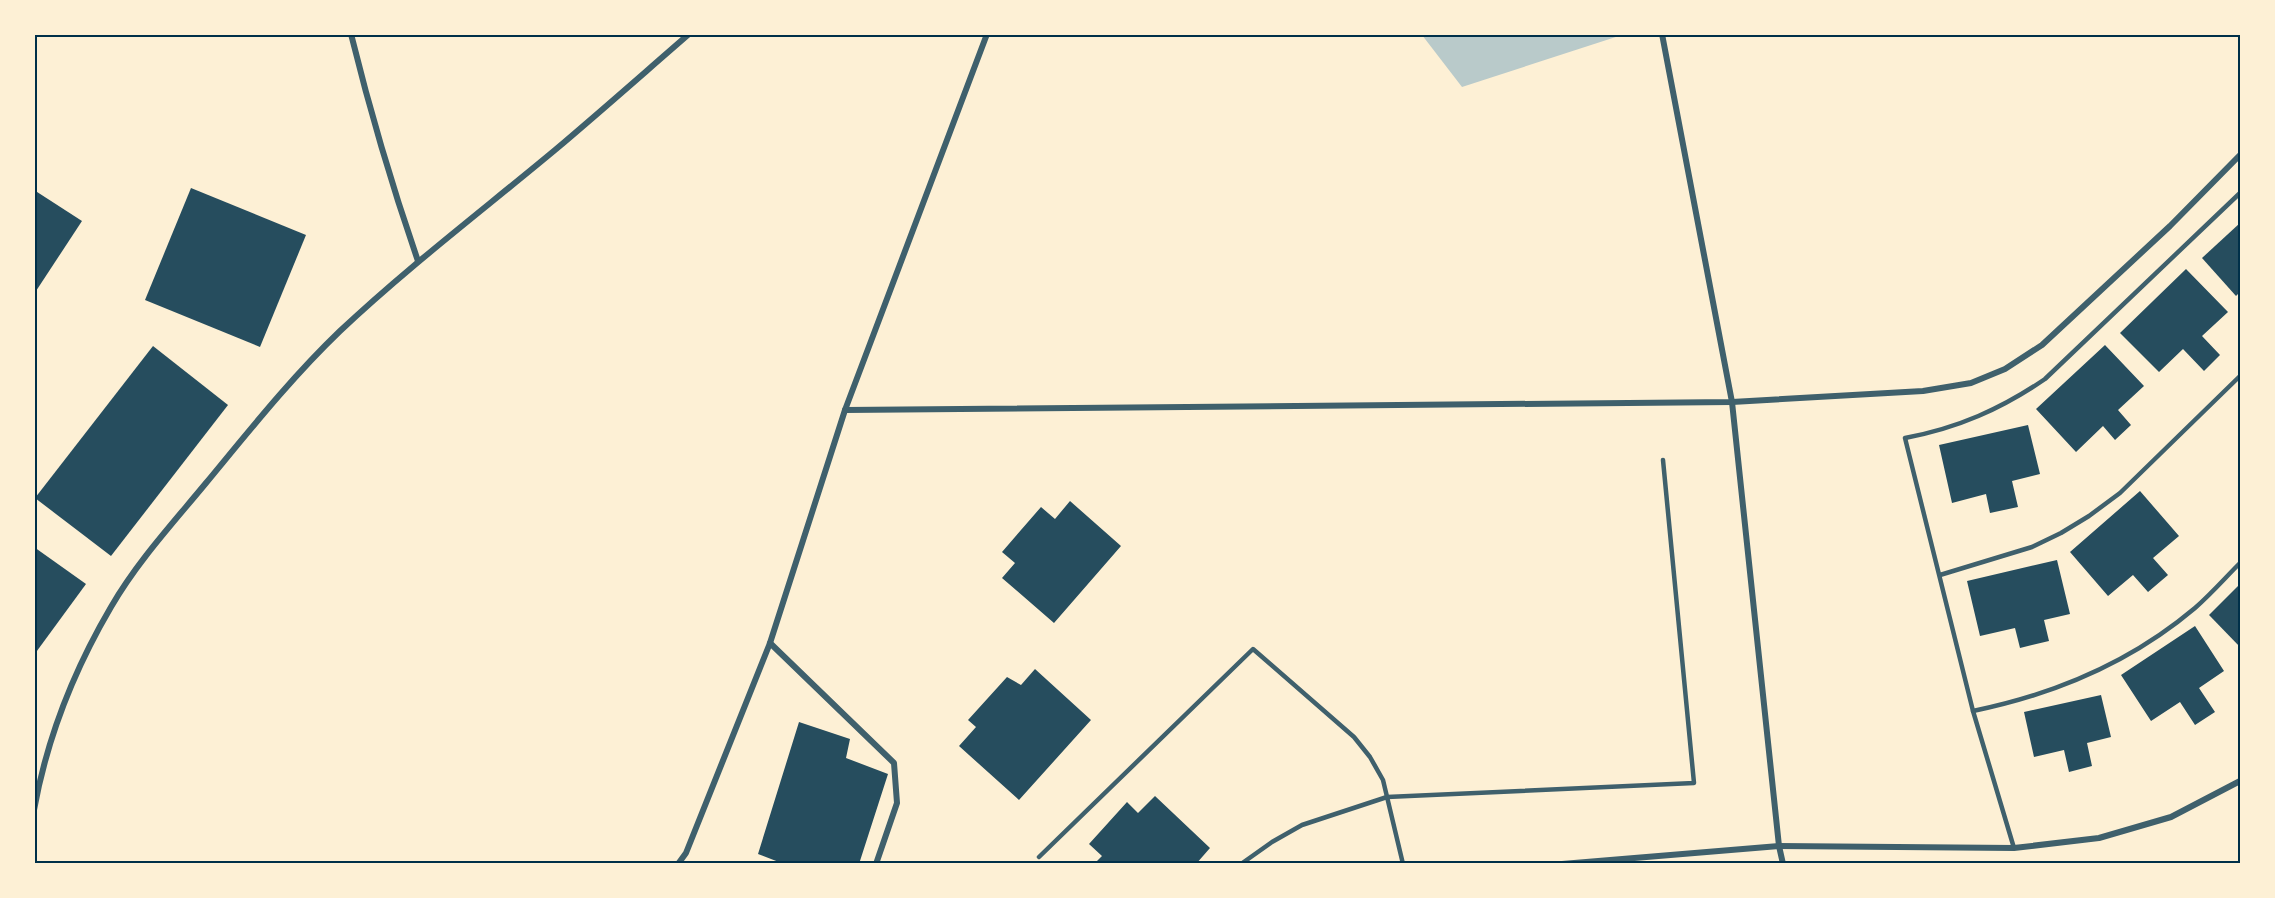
<svg xmlns="http://www.w3.org/2000/svg" width="2275" height="898" viewBox="0 0 2275 898" font-family="Lato,sans-serif">
  <style>
    .green { fill: #b9caca }
    .building { fill: #264d5e }
    .lines { fill: none; stroke-linecap: round; stroke-linejoin: round }
    .service { stroke: #3f606c; stroke-width: 4.5 }
    .minor { stroke: #3f606c; stroke-width: 6 }
    .neatline { fill: none; stroke: #003049; stroke-width: 2 }
  </style>
  <rect width="100%" height="100%" fill="#fdf0d5"/>
  <!-- green -->
  <polygon class="green" points="1625,34 1462,87 1422,35 1422,34"/>
  <!-- building -->
  <g class="building">
    <polygon points="191,188 306,235 260,347 145,300"/>
    <polygon points="34,190 82,221 36,291 34,290"/>
    <polygon points="2240,223 2240,292 2236,296 2202,258"/>
    <polygon points="2186,269 2228,312 2202,336 2220,355 2204,371 2183,349 2159,372 2120,333"/>
    <polygon points="2105,345 2144,386 2118,410 2131,425 2115,440 2103,426 2076,452 2036,409"/>
    <polygon points="153,346 228,405 111,556 35,498"/>
    <polygon points="2028,425 2040,474 2012,481 2018,507 1990,513 1986,494 1952,503 1939,445"/>
    <polygon points="2140,491 2179,536 2153,558 2168,575 2148,592 2133,575 2108,596 2070,552"/>
    <polygon points="1070,501 1121,546 1054,623 1002,578 1015,563 1002,552 1041,507 1055,519"/>
    <polygon points="34,547 86,584 34,655"/>
    <polygon points="2057,560 2070,614 2044,620 2049,641 2020,648 2015,628 1980,636 1967,581"/>
    <polygon points="2240,584 2240,647 2209,615"/>
    <polygon points="2195,626 2224,671 2199,688 2215,712 2195,725 2180,702 2151,721 2121,675"/>
    <polygon points="1035,669 1091,720 1019,800 959,746 976,727 968,720 1007,677 1021,685"/>
    <polygon points="2101,695 2111,737 2087,743 2092,766 2069,772 2064,750 2034,757 2024,712"/>
    <polygon points="799,722 850,739 846,758 888,774 859,864 784,864 758,854"/>
    <polygon points="1155,796 1210,848 1196,864 1094,864 1102,856 1089,844 1127,802 1138,813"/>
  </g>
  <g class="lines">
    <!-- service -->
    <g class="service">
      <polyline points="1940,575 2032,547 2061,533 2089,516 2120,493 2240,376"/>
      <path d="M1973,711C2056,694 2130,663 2195,608C2211,594 2225,578 2240,563"/>
      <path d="M2014,848L1973,711L1905,438C1958,428 2001,409 2045,379L2240,193"/>
      <polyline points="1039,857 1253,649 1354,737 1370,757 1383,780 1403,864"/>
      <polyline points="1241,864 1272,842 1302,825 1387,797 1694,783 1663,460"/>
    </g>
    <!-- minor -->
    <g class="minor">
      <path d="M351,34C370,111 392,186 418,261"/>
      <polyline points="1662,34 1732,402 1779,846 1783,864"/>
      <polyline points="845,410 1732,402 1923,391 1971,383 2005,369 2042,345 2170,226 2240,155"/>
      <polyline points="770,643 894,763 897,803 876,864"/>
      <path d="M34,810C47,738 74,670 111,607C137,562 173,523 206,483C249,431 291,378 340,331C408,267 483,210 555,150C600,112 644,73 689,34"/>
      <polyline points="678,864 686,853 770,643 845,410 987,34"/>
      <polyline points="1562,864 1779,846 2014,848 2099,838 2171,817 2240,781"/>
    </g>
  </g>
  <!-- border -->
  <rect width="2275" height="898" fill="none" stroke="#fdf0d5" stroke-width="72"/>
  <rect x="36" y="36" width="2203" height="826" class="neatline"/>
</svg>
